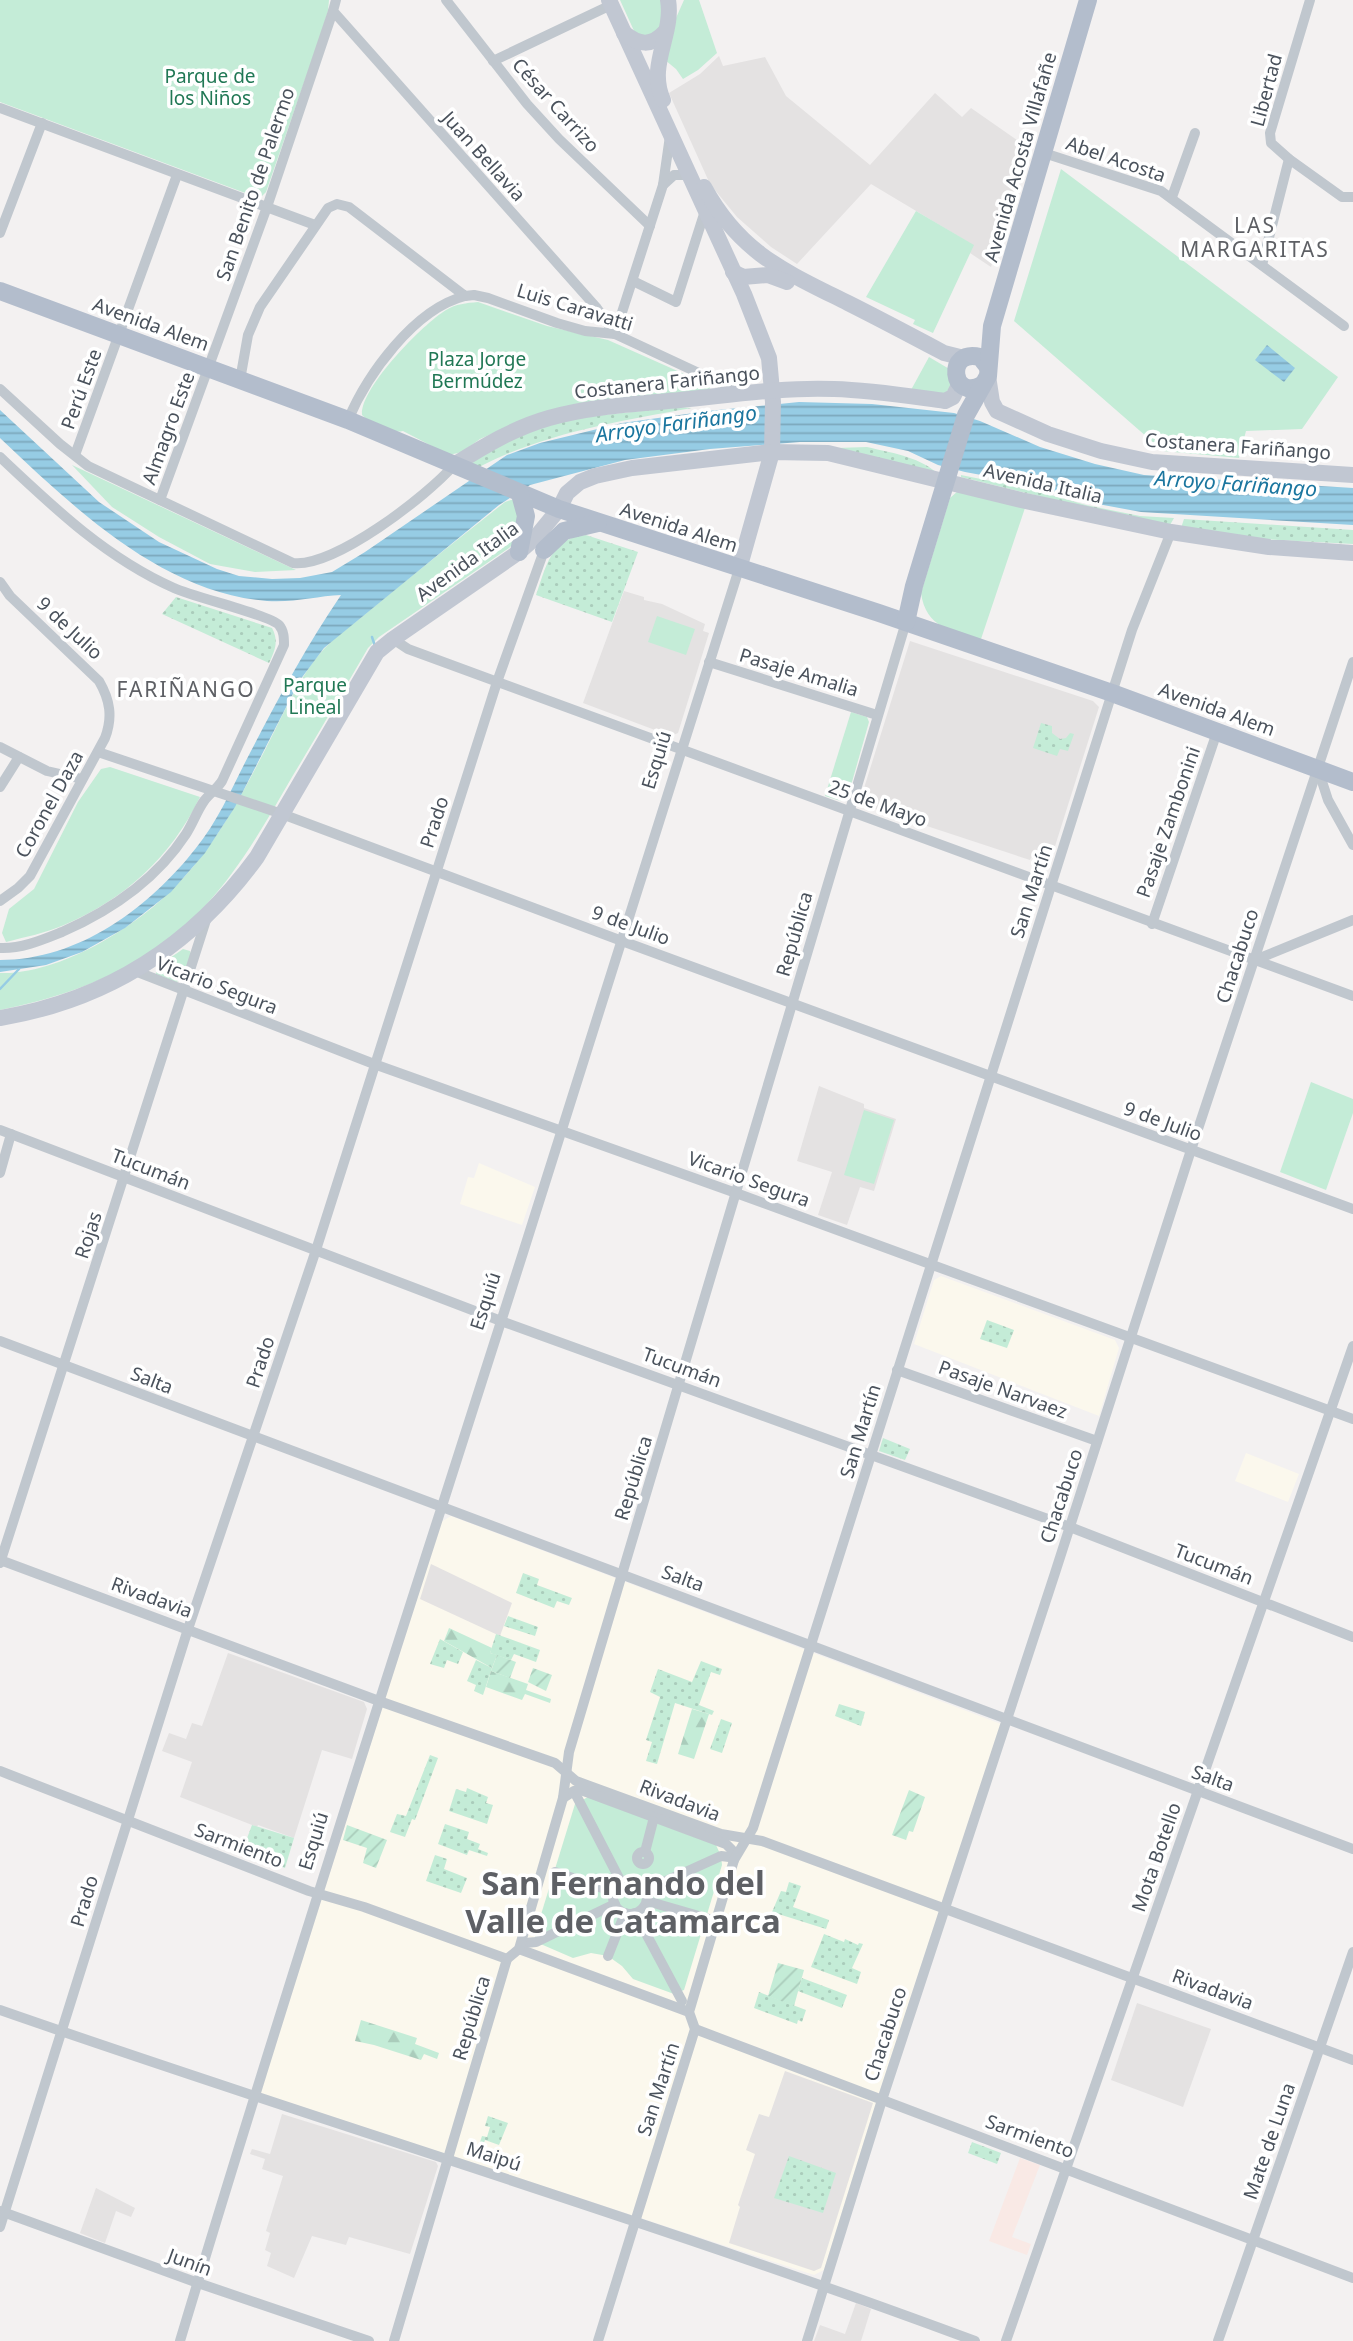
<svg xmlns="http://www.w3.org/2000/svg" width="1353" height="2341" viewBox="0 0 1353 2341" font-family="'Noto Sans',sans-serif">
  <style>
    .commercial { fill: #fbf8ed }
    .education { fill: #e4e2e2 }
    .medical { fill: #f9e9e5 }
    .grass { fill: url(#grass-dots) }
    .forest { fill: url(#forest-firs) }
    .park { fill: #c4ecd7 }
    .garden { fill: url(#garden-furrows) }
    .water { fill: url(#water-rules) }
    .lines { fill: none; stroke-linecap: round; stroke-linejoin: round }
    .stream { stroke: #96cce4; stroke-width: 2.5 }
    .street { stroke: #c0c7ce; stroke-width: 10 }
    .secondary { stroke: #c1c7d2; stroke-width: 16 }
    .primary { stroke: #b3bdcc; stroke-width: 18 }
    .labels { text-anchor: middle; dominant-baseline: central; stroke-width: 7; stroke-linejoin: round; paint-order: stroke }
    .park-label { font-size: 19px; fill: #217855; stroke: #fff }
    .street-label { font-size: 19px; fill: #4a525c; stroke: #fff }
    .neighbourhood-label { font-size: 21px; letter-spacing: 2px; fill: #5e6065; stroke: #fff }
    .water-label { font-size: 21px; font-style: italic; fill: #1b769f; stroke: #fff }
    .town-label { font-size: 33px; font-weight: bold; fill: #5e6065; stroke: #fff }
  </style>
  <defs>
    <pattern id="grass-dots" width="8" height="8" patternUnits="userSpaceOnUse" patternTransform="scale(1.75)"><rect width="8" height="8" fill="#c4ecd7"/><path d="M2 2h.1M6 6h.1" fill="none" stroke="#acb" stroke-width="1.8" stroke-linecap="round"/></pattern>
    <pattern id="forest-firs" width="22" height="20" patternUnits="userSpaceOnUse" patternTransform="scale(1.75)"><rect width="22" height="20" fill="#c4ecd7"/><path d="M5 1l3.5 6h-7zM16 11l3.5 6h-7z" fill="#acb"/></pattern>
    <pattern id="garden-furrows" width="10" height="10" patternUnits="userSpaceOnUse" patternTransform="scale(1.75)"><rect width="10" height="10" fill="#c4ecd7"/><path d="M-1 1l2-2M0 10L10 0M9 11l2-2" fill="none" stroke="#acb"/></pattern>
    <pattern id="water-rules" width="6" height="5" patternUnits="userSpaceOnUse" patternTransform="scale(1.75)"><rect width="6" height="5" fill="#96cce4"/><path d="M0 2.5h6" fill="none" stroke="#7ca8bc"/></pattern>
  </defs>
  <rect width="100%" height="100%" fill="#f3f1f1"/>
  <!-- commercial -->
  <g class="commercial">
    <polygon points="479,1163 535,1187 522,1225 460,1204 468,1177 474,1178"/>
    <polygon points="941,1276 1115,1340 1119,1348 1099,1416 914,1344 934,1280"/>
    <polygon points="1246,1453 1299,1474 1288,1502 1235,1481"/>
    <polygon points="451,1516 1001,1724 881,2087 824,2270 814,2275 260,2093 441,1522"/>
  </g>
  <!-- education -->
  <g class="education">
    <polygon points="719,56 723,66 765,57 786,96 870,165 935,93 962,117 971,108 1027,147 991,267 970,253 973,245 871,184 797,264 771,247 737,217 710,184 669,93 700,74"/>
    <polygon points="624,591 644,597 644,600 662,604 705,624 703,631 709,633 678,733 671,736 583,703"/>
    <polygon points="910,641 1093,701 1099,707 1050,862 1032,856 1030,860 863,805 860,801"/>
    <polygon points="819,1086 864,1104 864,1108 896,1119 874,1191 860,1187 847,1225 818,1215 832,1172 797,1161"/>
    <polygon points="431,1564 512,1603 500,1636 420,1599"/>
    <polygon points="228,1653 364,1702 367,1709 352,1759 322,1750 294,1838 258,1825 257,1827 180,1797 192,1762 162,1751 169,1733 186,1739 192,1723 202,1726"/>
    <polygon points="1137,2003 1211,2029 1183,2107 1111,2080"/>
    <polygon points="785,2071 873,2103 821,2268 814,2271 729,2243 740,2207 738,2205 755,2154 746,2150 759,2114 769,2117"/>
    <polygon points="282,2114 436,2162 438,2166 410,2254 349,2237 346,2245 312,2236 294,2278 267,2266 271,2253 265,2250 270,2233 266,2231 283,2176 262,2169 265,2159 250,2154 252,2149 270,2154"/>
    <polygon points="96,2188 135,2208 131,2217 116,2211 105,2243 80,2233"/>
    <polygon points="856,2303 871,2309 861,2341 814,2341 820,2325 845,2334"/>
  </g>
  <!-- medical -->
  <polygon class="medical" points="1020,2158 1040,2165 1012,2237 1031,2244 1027,2255 989,2241"/>
  <!-- grass -->
  <g class="grass">
    <path d="M679,407L692,408C619,421 545,433 479,467L473,465V460L526,432L574,418Z"/>
    <path d="M867,447C892,453 916,456 936,472L836,448Z"/>
    <polygon points="961,475 1030,489 1086,505 1140,516 1174,518 1170,525 1123,517 961,477"/>
    <polygon points="1184,519 1353,530 1353,544 1244,538 1181,528"/>
    <path d="M586,535L638,552L612,622L536,595C546,567 551,537 586,535Z"/>
    <path d="M176,597L272,628C279,641 275,650 269,663L162,614Z"/>
    <polygon points="1041,723 1052,726 1052,733 1060,739 1066,738 1070,733 1074,734 1068,751 1060,749 1057,756 1033,748"/>
    <polygon points="987,1320 1014,1330 1007,1348 980,1339"/>
    <polygon points="883,1438 910,1449 905,1460 879,1451"/>
    <polygon points="523,1573 539,1579 537,1585 572,1598 569,1605 557,1601 554,1608 516,1593"/>
    <polygon points="508,1616 538,1627 535,1636 504,1626"/>
    <polygon points="496,1634 540,1650 536,1662 514,1654 511,1660 490,1653"/>
    <polygon points="440,1639 463,1652 458,1664 447,1660 444,1668 430,1664"/>
    <polygon points="476,1660 492,1668 483,1695 474,1691 476,1685 467,1681"/>
    <polygon points="701,1661 722,1669 720,1675 711,1672 699,1705 714,1711 712,1715 675,1703 657,1764 646,1761 652,1742 646,1740 660,1697 650,1692 658,1669 692,1682"/>
    <polygon points="839,1704 865,1712 861,1726 835,1716"/>
    <polygon points="721,1719 732,1723 722,1753 710,1749"/>
    <polygon points="430,1755 438,1758 415,1820 412,1819 405,1837 390,1832 397,1814 406,1816"/>
    <polygon points="467,1788 488,1797 486,1803 493,1805 487,1824 449,1811 456,1789 466,1792"/>
    <polygon points="445,1824 469,1832 467,1839 480,1844 478,1849 488,1853 487,1856 469,1850 467,1855 438,1844"/>
    <polygon points="252,1825 294,1838 285,1868 248,1855 252,1843 246,1841"/>
    <polygon points="435,1855 447,1859 444,1869 467,1878 461,1893 426,1881"/>
    <polygon points="789,1882 801,1886 793,1907 829,1920 826,1929 772,1912 781,1891 786,1892"/>
    <polygon points="824,1934 844,1942 845,1939 858,1945 859,1943 863,1944 852,1968 861,1972 857,1984 811,1967"/>
    <polygon points="802,1978 847,1995 842,2008 798,1991"/>
    <polygon points="759,1992 806,2010 802,2022 798,2020 797,2024 754,2008"/>
    <polygon points="488,2116 508,2123 499,2145 485,2140 484,2143 480,2142 482,2136 487,2137 490,2127 485,2126"/>
    <polygon points="972,2142 1001,2153 997,2164 968,2153"/>
    <polygon points="789,2156 836,2173 823,2213 774,2198"/>
  </g>
  <!-- forest -->
  <g class="forest">
    <polygon points="449,1628 492,1648 490,1653 497,1655 492,1668 444,1641"/>
    <polygon points="491,1671 528,1684 526,1690 551,1699 550,1703 525,1694 522,1700 486,1687"/>
    <polygon points="692,1709 709,1714 694,1759 678,1754"/>
    <polygon points="361,2020 417,2038 415,2044 439,2053 437,2059 424,2054 421,2060 374,2045 355,2041"/>
  </g>
  <!-- park -->
  <g class="park">
    <polygon points="0,0 329,0 328,11 321,34 266,192 262,196 256,197 0,102"/>
    <polygon points="620,0 661,0 662,25 647,39 635,33"/>
    <polygon points="684,0 699,0 717,53 698,70 683,79 676,69 665,60 676,18"/>
    <polygon points="1061,169 1338,377 1302,429 1246,431 1239,458 1163,451 1014,321"/>
    <polygon points="916,211 974,245 933,333 913,324 915,320 866,297"/>
    <path d="M478,302L547,326L608,340L709,385L710,390L521,421L480,439L462,452L449,455L403,431C391,434 371,424 362,415C360,388 423,324 446,310C456,304 466,303 478,302Z"/>
    <polygon points="929,357 951,370 954,381 944,396 911,390"/>
    <polygon points="72,465 296,570 255,572 210,564 159,537 112,507"/>
    <path d="M958,491L1025,508L980,642C951,630 926,628 921,593L950,498Z"/>
    <path d="M514,499L518,502L517,540L509,548L379,637L368,648C343,691 318,734 292,777C251,848 213,916 140,959C97,985 49,1000 0,1010V973C34,974 71,959 100,943C189,894 226,827 270,740C286,709 300,675 324,649C337,635 354,624 369,611C413,574 460,538 505,502Z"/>
    <polygon points="657,616 695,629 686,655 648,642"/>
    <polygon points="851,712 867,717 869,722 848,796 841,801 825,796"/>
    <path d="M110,767L200,797C171,857 125,899 64,925C46,933 25,937 6,942L2,933L9,909L34,889L78,802L101,769Z"/>
    <polygon points="183,949 190,951 191,954 181,980 176,982 156,974 157,967"/>
    <polygon points="1311,1082 1353,1099 1353,1113 1326,1190 1280,1172"/>
    <polygon points="864,1110 894,1120 874,1184 844,1175"/>
    <polygon points="588,1797 716,1845 721,1856 722,1865 684,1990 674,1994 633,1979 622,1966 608,1956 591,1953 573,1958 536,1942 535,1934 575,1804"/>
  </g>
  <!-- garden -->
  <g class="garden">
    <polygon points="497,1655 516,1662 510,1678 491,1671"/>
    <polygon points="533,1668 552,1675 546,1691 528,1682"/>
    <polygon points="909,1790 925,1797 913,1832 909,1831 906,1840 892,1835"/>
    <polygon points="347,1825 387,1840 376,1868 363,1863 367,1848 343,1840"/>
    <polygon points="778,1963 804,1970 794,2006 768,1996"/>
  </g>
  <!-- water -->
  <g class="water">
    <polygon points="1267,345 1295,368 1284,382 1255,360"/>
    <path d="M799,402L872,404L954,413L980,421L1040,447L1095,464L1144,475L1353,488V525L1141,512L1087,502L1031,484L965,472L938,465L908,451L866,442H800L710,449L625,460L530,485L499,505L324,648L300,680L235,807L205,853L171,892L125,928L82,952L46,965L0,972V960C79,960 149,908 196,848C219,820 234,783 251,751C279,697 307,645 341,595C317,596 293,603 267,601C162,593 73,507 0,438V410L99,502L159,542L217,569L239,576L272,579L300,578L332,572L365,552L507,455L540,443L622,423L708,411Z"/>
  </g>
  <g class="lines">
    <!-- stream -->
    <g class="stream">
      <polyline points="372,637 375,646"/>
      <polyline points="0,989 19,969"/>
    </g>
    <!-- street -->
    <g class="street">
      <polyline points="336,0 333,11 596,307 615,334"/>
      <polyline points="446,0 527,104 559,139 650,226"/>
      <polyline points="1310,0 1270,133 1271,143 1289,159 1342,197 1353,197"/>
      <polyline points="493,61 611,5"/>
      <polyline points="0,108 315,225"/>
      <polyline points="1044,153 1161,191 1344,326"/>
      <polyline points="663,185 674,175 688,175"/>
      <polyline points="1172,197 1195,133"/>
      <polyline points="0,233 42,123"/>
      <polyline points="1262,265 1289,159"/>
      <polyline points="633,281 676,302 705,211"/>
      <polyline points="615,334 663,185 670,136"/>
      <polyline points="240,380 248,335 260,307 328,208 337,204 349,207 465,296 474,295 488,298 557,323 585,331 615,334 718,382 737,393"/>
      <path d="M0,389L60,444L88,466L293,563C334,568 427,496 454,465"/>
      <path d="M348,420C367,375 414,309 465,296"/>
      <polyline points="75,455 177,175"/>
      <path d="M0,457C53,507 106,558 174,588C193,597 270,615 279,625C284,631 284,638 284,645L222,781C217,789 209,794 204,801C197,811 193,823 186,834C156,880 112,910 62,932C42,940 21,949 0,948"/>
      <polyline points="160,500 267,207 333,11"/>
      <path d="M0,582L10,596L99,681C110,700 113,717 105,738L30,876L18,888L0,901"/>
      <polyline points="393,639 408,649 1353,996"/>
      <polyline points="709,662 877,715"/>
      <polyline points="0,747 47,771 82,779"/>
      <polyline points="98,752 282,814 622,941 1353,1209"/>
      <polyline points="1318,769 1328,800 1353,845"/>
      <polyline points="0,787 19,757"/>
      <polyline points="1152,924 1217,732"/>
      <polyline points="1255,960 1353,920"/>
      <polyline points="135,971 374,1064 736,1193 1353,1419"/>
      <polyline points="0,1130 501,1321 1070,1527 1353,1637"/>
      <polyline points="0,1173 11,1134"/>
      <polyline points="0,1341 1353,1849"/>
      <polyline points="897,1370 1097,1441"/>
      <polyline points="0,1560 379,1701 555,1763 576,1781 721,1834 762,1841 1353,2060"/>
      <polyline points="0,1563 207,917"/>
      <polyline points="0,1771 309,1891 364,1907 507,1959"/>
      <polyline points="576,1795 621,1882"/>
      <polyline points="563,1798 574,1791 581,1790 726,1844 732,1850 734,1860"/>
      <circle cx="643" cy="1858" r="6"/>
      <polyline points="645,1852 653,1821"/>
      <polyline points="555,1872 614,1892"/>
      <circle cx="630" cy="1897" r="17"/>
      <polyline points="646,1890 721,1856 729,1857"/>
      <polyline points="647,1901 716,1921"/>
      <polyline points="635,1913 682,2001"/>
      <polyline points="525,1943 536,1942 615,1904"/>
      <polyline points="519,1949 689,2012"/>
      <polyline points="608,1956 625,1913"/>
      <path d="M0,2010C324,2123 653,2221 975,2341"/>
      <polyline points="695,2029 1353,2278"/>
      <polyline points="0,2211 198,2283 369,2341"/>
      <polyline points="0,2227 188,1629 316,1250 497,682 546,545"/>
      <path d="M180,2341C264,2061 353,1782 443,1503C543,1192 641,880 739,569"/>
      <polyline points="394,2341 507,1959 519,1949 563,1798 569,1752 906,622"/>
      <polyline points="598,2341 695,2029 689,2012 734,1860 753,1828 1112,693 1132,630 1171,532"/>
      <polyline points="807,2341 882,2100 1055,1573 1191,1150 1353,662"/>
      <polyline points="1006,2341 1353,1346"/>
      <polyline points="1218,2341 1353,1952"/>
    </g>
    <!-- secondary -->
    <g class="secondary">
      <polyline points="609,0 744,294 769,358 773,402 772,452 739,569"/>
      <path d="M624,33C639,45 651,47 665,32"/>
      <path d="M663,100C647,65 674,34 668,0"/>
      <path d="M704,187C740,253 784,271 848,303C880,319 912,336 944,353L964,358"/>
      <polyline points="733,272 743,277 768,275 787,282"/>
      <polyline points="988,376 992,402 997,411 1048,434 1101,451 1152,462 1353,475"/>
      <path d="M454,465C484,446 514,428 549,418C591,406 637,404 680,400C731,395 783,387 834,389C871,390 908,396 945,401L953,397L960,383"/>
      <path d="M0,1018C108,1000 193,945 257,857L377,652L393,639L519,552L536,537L559,509L567,493L580,482L595,476L632,468L772,452L828,453L1021,500L1171,532L1269,547L1353,553"/>
    </g>
    <!-- primary -->
    <g class="primary">
      <polyline points="0,291 348,420 559,509 879,613 1112,693 1353,782"/>
      <path d="M982,385C951,402 945,348 980,357L988,367"/>
      <polyline points="544,550 564,531 598,523"/>
      <polyline points="519,552 526,516 520,494"/>
      <polyline points="906,622 914,586 966,415 988,376 992,326 1088,0"/>
    </g>
  </g>
  <g class="labels">
    <!-- park labels -->
    <g class="park-label">
      <text x="210" y="76">Parque de<tspan x="210" dy="22">los Niños</tspan></text>
      <text x="477" y="359">Plaza Jorge<tspan x="477" dy="22">Bermúdez</tspan></text>
      <text x="315" y="685">Parque<tspan x="315" dy="22">Lineal</tspan></text>
    </g>
    <!-- street labels -->
    <g class="street-label">
      <text transform="translate(1266 90) rotate(-75)">Libertad</text>
      <text transform="translate(556 105) rotate(48)">César Carrizo</text>
      <text transform="translate(484 156) rotate(48)">Juan Bellavia</text>
      <text transform="translate(1020 157) rotate(-74)">Avenida Acosta Villafañe</text>
      <text transform="translate(1116 159) rotate(19)">Abel Acosta</text>
      <text transform="translate(255 184) rotate(-71)">San Benito de Palermo</text>
      <text transform="translate(575 307) rotate(17)">Luis Caravatti</text>
      <text transform="translate(151 324) rotate(20)">Avenida Alem</text>
      <text transform="translate(667 382) rotate(-6)">Costanera Fariñango</text>
      <text transform="translate(81 389) rotate(-70)">Perú Este</text>
      <text transform="translate(168 428) rotate(-70)">Almagro Este</text>
      <text transform="translate(1238 446) rotate(4)">Costanera Fariñango</text>
      <text transform="translate(1043 483) rotate(13)">Avenida Italia</text>
      <text transform="translate(679 527) rotate(18)">Avenida Alem</text>
      <text transform="translate(467 561) rotate(-36)">Avenida Italia</text>
      <text transform="translate(70 628) rotate(43)">9 de Julio</text>
      <text transform="translate(799 672) rotate(17)">Pasaje Amalia</text>
      <text transform="translate(1217 709) rotate(20)">Avenida Alem</text>
      <text transform="translate(656 760) rotate(-73)">Esquiú</text>
      <text transform="translate(878 803) rotate(20)">25 de Mayo</text>
      <text transform="translate(49 804) rotate(-61)">Coronel Daza</text>
      <text transform="translate(434 822) rotate(-72)">Prado</text>
      <text transform="translate(1168 822) rotate(-71)">Pasaje Zambonini</text>
      <text transform="translate(1031 891) rotate(-72)">San Martín</text>
      <text transform="translate(631 925) rotate(20)">9 de Julio</text>
      <text transform="translate(794 934) rotate(-74)">República</text>
      <text transform="translate(1237 956) rotate(-72)">Chacabuco</text>
      <text transform="translate(217 985) rotate(21)">Vicario Segura</text>
      <text transform="translate(1163 1121) rotate(20)">9 de Julio</text>
      <text transform="translate(151 1169) rotate(21)">Tucumán</text>
      <text transform="translate(749 1179) rotate(20)">Vicario Segura</text>
      <text transform="translate(88 1235) rotate(-72)">Rojas</text>
      <text transform="translate(485 1301) rotate(-72)">Esquiú</text>
      <text transform="translate(260 1362) rotate(-72)">Prado</text>
      <text transform="translate(682 1367) rotate(20)">Tucumán</text>
      <text transform="translate(152 1380) rotate(21)">Salta</text>
      <text transform="translate(1003 1389) rotate(20)">Pasaje Narvaez</text>
      <text transform="translate(860 1431) rotate(-73)">San Martín</text>
      <text transform="translate(633 1478) rotate(-73)">República</text>
      <text transform="translate(1061 1496) rotate(-72)">Chacabuco</text>
      <text transform="translate(1214 1564) rotate(21)">Tucumán</text>
      <text transform="translate(683 1578) rotate(20)">Salta</text>
      <text transform="translate(152 1597) rotate(20)">Rivadavia</text>
      <text transform="translate(1213 1778) rotate(20)">Salta</text>
      <text transform="translate(680 1800) rotate(21)">Rivadavia</text>
      <text transform="translate(313 1841) rotate(-73)">Esquiú</text>
      <text transform="translate(239 1845) rotate(21)">Sarmiento</text>
      <text transform="translate(1156 1857) rotate(-71)">Mota Botello</text>
      <text transform="translate(84 1901) rotate(-73)">Prado</text>
      <text transform="translate(1213 1989) rotate(20)">Rivadavia</text>
      <text transform="translate(471 2018) rotate(-73)">República</text>
      <text transform="translate(885 2034) rotate(-72)">Chacabuco</text>
      <text transform="translate(658 2089) rotate(-72)">San Martín</text>
      <text transform="translate(1030 2136) rotate(20)">Sarmiento</text>
      <text transform="translate(1269 2141) rotate(-71)">Mate de Luna</text>
      <text transform="translate(494 2156) rotate(18)">Maipú</text>
      <text transform="translate(190 2262) rotate(20)">Junín</text>
    </g>
    <!-- neighbourhood labels -->
    <g class="neighbourhood-label">
      <text x="1255" y="225">LAS<tspan x="1255" dy="24">MARGARITAS</tspan></text>
      <text x="186" y="689">FARIÑANGO</text>
    </g>
    <!-- water labels -->
    <g class="water-label">
      <text transform="translate(676 423) rotate(-8)">Arroyo Fariñango</text>
      <text transform="translate(1236 483) rotate(4)">Arroyo Fariñango</text>
    </g>
    <!-- town labels -->
    <g class="town-label">
      <text x="623" y="1882">San Fernando del<tspan x="623" dy="38">Valle de Catamarca</tspan></text>
    </g>
  </g>
</svg>
